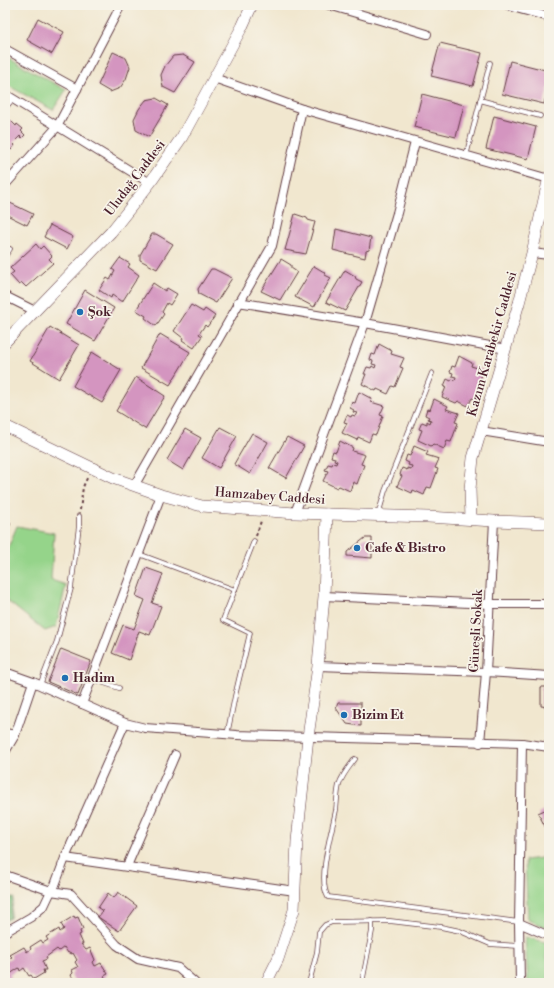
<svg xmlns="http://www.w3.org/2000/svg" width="554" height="988" viewBox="0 0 554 988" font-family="'Libre Bodoni',serif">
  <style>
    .green { fill: #95d48a; stroke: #707a5a }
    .forest { fill: #78b676; stroke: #616a50 }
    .building { fill: #d495c0 }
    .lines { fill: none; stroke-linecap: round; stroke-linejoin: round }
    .service-casing { stroke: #633d44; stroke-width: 5.5 }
    .minor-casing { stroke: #633d44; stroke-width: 10 }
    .tertiary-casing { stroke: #633d44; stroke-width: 12 }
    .path { stroke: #633d44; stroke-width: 2; stroke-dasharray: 3 3; stroke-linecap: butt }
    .service { stroke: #fff; stroke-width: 4 }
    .minor { stroke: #fff; stroke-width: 8 }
    .tertiary { stroke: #fff; stroke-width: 11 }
    .poi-dot { fill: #1f6fb2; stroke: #f7f3e8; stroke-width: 1.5 }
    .labels { text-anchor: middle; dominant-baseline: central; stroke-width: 3.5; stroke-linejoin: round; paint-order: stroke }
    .street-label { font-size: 13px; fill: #4a1f2b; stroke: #f7f3e8 }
    .poi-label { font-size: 13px; font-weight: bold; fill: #4a1f2b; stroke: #f7f3e8; text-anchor: start }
  </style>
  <rect width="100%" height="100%" fill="#f7f3e8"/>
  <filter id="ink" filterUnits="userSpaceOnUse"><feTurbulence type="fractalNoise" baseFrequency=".025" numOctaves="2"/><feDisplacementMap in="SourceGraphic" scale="8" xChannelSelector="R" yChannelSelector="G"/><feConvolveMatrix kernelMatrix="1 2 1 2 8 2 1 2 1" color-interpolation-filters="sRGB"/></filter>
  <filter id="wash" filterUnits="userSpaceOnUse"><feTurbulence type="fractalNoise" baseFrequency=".012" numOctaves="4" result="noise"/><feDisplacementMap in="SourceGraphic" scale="16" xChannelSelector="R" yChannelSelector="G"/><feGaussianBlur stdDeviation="0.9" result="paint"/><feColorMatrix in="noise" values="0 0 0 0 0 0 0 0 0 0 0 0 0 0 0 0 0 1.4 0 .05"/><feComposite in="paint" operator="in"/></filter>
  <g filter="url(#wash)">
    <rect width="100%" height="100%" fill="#f1e7cf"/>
    <!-- green -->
    <g class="green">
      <polygon points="5,56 66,90 53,110 5,84"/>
      <polygon points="17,526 54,533 51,580 66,585 56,627 45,631 5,599 5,555"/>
      <polygon points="549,857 549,928 528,920 525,860"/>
      <polygon points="525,937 549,943 546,957 549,959 549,983 528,983"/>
    </g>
    <!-- forest -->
    <polygon class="forest" points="5,895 14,898 10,918 5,921"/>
    <g id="blocks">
      <!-- building -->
      <g class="building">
        <polygon points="38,18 64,32 52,54 27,40"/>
        <polygon points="440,43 482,53 473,86 431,76"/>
        <polygon points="113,52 126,58 130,67 126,79 120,88 110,92 98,85"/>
        <polygon points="183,55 195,62 175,93 163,87 161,75 165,66 173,56"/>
        <polygon points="510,61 549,71 549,85 544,104 502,94"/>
        <polygon points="422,94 464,105 456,137 414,127"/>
        <polygon points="156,98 168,105 149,137 136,130 134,119 139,109 146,100"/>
        <polygon points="494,116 536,127 528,159 486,149"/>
        <polygon points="10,120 16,126 17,124 23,129 21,131 25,135 22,138 20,136 13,143 15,145 11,150 6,146 5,146 5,130 9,126 7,124"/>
        <polygon points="8,202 33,214 27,225 5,214 5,208"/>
        <polygon points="295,214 307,218 308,220 315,222 306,254 285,250"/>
        <polygon points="50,225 73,237 67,249 44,237"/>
        <polygon points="336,229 371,238 369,250 366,251 365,258 333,250"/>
        <polygon points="152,234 156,234 173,244 157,269 140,260 140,255"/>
        <polygon points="36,244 40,249 43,246 52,256 49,259 53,263 26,287 22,283 19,285 10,275 14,272 10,268"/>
        <polygon points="120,258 130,264 128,267 139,275 122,302 112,295 111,298 99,290 107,278 110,280 115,271 112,269"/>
        <polygon points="281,259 291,265 291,268 297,272 280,300 261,291"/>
        <polygon points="314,266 324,272 325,275 331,278 314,307 295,297"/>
        <polygon points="211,269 214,269 232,278 216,303 199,294 198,289"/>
        <polygon points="345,270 355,276 356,279 362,282 345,311 326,302"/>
        <polygon points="153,283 165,291 167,288 177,294 170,305 167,303 162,312 164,314 156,326 145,318 146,316 136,310"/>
        <polygon points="85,290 114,308 95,341 66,324"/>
        <polygon points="191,305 203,312 205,309 215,316 207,327 205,325 199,334 202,336 194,348 182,340 183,338 174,331"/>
        <polygon points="50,327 79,345 59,379 30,361"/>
        <polygon points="160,334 190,352 170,385 141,368"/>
        <polygon points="379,344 392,351 391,354 404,358 400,367 403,368 395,387 392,386 388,394 377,389 376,391 362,384 366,374 364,374 367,367 371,368 372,366 375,368 376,365 372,364 373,361 370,360 372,354 375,355"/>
        <polygon points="92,352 121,370 102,403 73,386"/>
        <polygon points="459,356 472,363 471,366 484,370 480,379 483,380 475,399 472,398 468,406 458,401 456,403 442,397 446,387 444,386 447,379 451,381 452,379 455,380 456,377 452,376 453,373 450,372 452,366 455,367"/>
        <polygon points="136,377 165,396 145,429 116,411"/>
        <polygon points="359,392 372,399 371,402 384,406 380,415 383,416 376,435 372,434 369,442 358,437 357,440 342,433 347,423 344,422 347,415 351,417 352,415 355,416 357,413 353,412 354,410 350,408 352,402 355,403"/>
        <polygon points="434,399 448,406 446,409 459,413 455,422 458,423 451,442 447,441 444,449 433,444 431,446 418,440 422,430 419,429 422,422 427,424 427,421 430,423 431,420 428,419 429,417 425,415 427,409 430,410"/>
        <polygon points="220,427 237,436 219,468 202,458"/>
        <polygon points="185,429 201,438 183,470 167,460"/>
        <polygon points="252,433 268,442 250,474 234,464"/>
        <polygon points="287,437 304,446 286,478 269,468"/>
        <polygon points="340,441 353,448 352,451 365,455 361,464 364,465 357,484 353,482 350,491 339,486 337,488 323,481 328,471 325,470 328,464 332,465 333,463 336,464 337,461 334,460 335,458 331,457 333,451 336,452"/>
        <polygon points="414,446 428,452 426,455 439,459 435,468 438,469 431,488 427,487 424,495 413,490 412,493 397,486 402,476 400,475 402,468 407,470 407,468 411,469 412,466 408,465 409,463 405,461 407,455 410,456"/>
        <polygon points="365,538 372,538 372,558 347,556 347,552"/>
        <polygon points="146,568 163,574 152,603 161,606 150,635 139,631 129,660 112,653 123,625 134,629 145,600 136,596"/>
        <polygon points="61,649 91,661 78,695 48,682"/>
        <polygon points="541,687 549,687 549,707 541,706"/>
        <polygon points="338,703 361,703 361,726 347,724 336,708"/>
        <polygon points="549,808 549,834 538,813"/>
        <polygon points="118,892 137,906 119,931 98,917 103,911 98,908 108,893 114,898"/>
        <polygon points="74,916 75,918 78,917 83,929 80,931 81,934 79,935 83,944 81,944 86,950 90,948 95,960 93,962 95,966 101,963 108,974 104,976 107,980 102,983 91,983 90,982 88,983 75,983 71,975 73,973 72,970 78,967 75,962 77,960 73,953 71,954 70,952 68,953 64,947 59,951 57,949 46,957 47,959 42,961 46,970 43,970 44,973 34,979 31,975 29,976 24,968 20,971 19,968 10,974 11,977 6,980 7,983 5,983 5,958 7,960 12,957 10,955 24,947 27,952 31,949 30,947 41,940 43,943 48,940 46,937 59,929 60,932 64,929 61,924"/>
      </g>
    </g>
  </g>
  <g filter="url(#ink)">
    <use href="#blocks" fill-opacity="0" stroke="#633d44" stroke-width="1"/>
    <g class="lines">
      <defs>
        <g id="service">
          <polyline points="480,100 540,116"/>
          <polyline points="5,108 13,99"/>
          <polyline points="466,156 490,63"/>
          <polyline points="5,256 10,249"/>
          <polyline points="378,515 385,491 432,373"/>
          <polyline points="5,531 8,524"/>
          <polyline points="139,554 235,590"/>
          <polyline points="92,679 119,688"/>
          <polyline points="40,685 57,641 71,588 79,526 79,516"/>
          <polyline points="227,735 235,696 250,633 223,620 254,541"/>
          <path d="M355,759C349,767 342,775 339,785C337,793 337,802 336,810C332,831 317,879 328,897L519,922"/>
          <polyline points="309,983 317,952 319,932 325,925 332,922 390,921 441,927 460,931 490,944 519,946"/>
          <polyline points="362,983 372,931 372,921"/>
        </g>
        <g id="minor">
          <polyline points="329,5 427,34"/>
          <polyline points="505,5 549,17"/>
          <polyline points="5,49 77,89"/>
          <polyline points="214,78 302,109 549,179"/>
          <polyline points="5,94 150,183"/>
          <polyline points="5,185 57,127 121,5"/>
          <polyline points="532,253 549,255"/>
          <polyline points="5,296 35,311"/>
          <polyline points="238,302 365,323 506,349"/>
          <polyline points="481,431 549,442"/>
          <polyline points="134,486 272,246 302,109"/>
          <polyline points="295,513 365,323 397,213 415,142"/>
          <polyline points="324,596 490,604 549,604"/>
          <polyline points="318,666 486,672 549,676"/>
          <polyline points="5,672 33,682 125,723 145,728 237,735 522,743 549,747"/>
          <polyline points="82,704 161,495"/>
          <polyline points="5,733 15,735"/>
          <polyline points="480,743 486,672 494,521"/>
          <polyline points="5,752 15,735 33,682"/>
          <polyline points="65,858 295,891"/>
          <polyline points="127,866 175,755"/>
          <polyline points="5,875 51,891 71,894 117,945 138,959 178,968 195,983"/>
          <polyline points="519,923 549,936"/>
          <polyline points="5,932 31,917 44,906 51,891 55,885 65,858 125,723"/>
          <polyline points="520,983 519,923 522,743"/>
        </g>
        <g id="tertiary">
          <polyline points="5,342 111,232 150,183 182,137 242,27 252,5"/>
          <polyline points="5,426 113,478 161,495 202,506 295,513 428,517 494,521 549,523"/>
          <polyline points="471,519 470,489 473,458 519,303 532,253 549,177"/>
          <polyline points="266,983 278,959 294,910 297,841 308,737 318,666 324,596 327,514"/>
        </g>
      </defs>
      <!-- service casing -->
      <use href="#service" class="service-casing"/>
      <!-- minor casing -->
      <use href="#minor" class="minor-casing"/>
      <!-- tertiary casing -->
      <use href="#tertiary" class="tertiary-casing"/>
      <!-- path -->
      <g class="path">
        <polyline points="80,510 83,487 88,476"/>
        <polyline points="256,536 261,521"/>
      </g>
      <!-- service -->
      <use href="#service" class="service"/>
      <!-- minor -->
      <use href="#minor" class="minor"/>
      <!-- tertiary -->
      <use href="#tertiary" class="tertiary"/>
    </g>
  </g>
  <!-- markers -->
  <g class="poi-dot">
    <circle cx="80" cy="312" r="4"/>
    <circle cx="357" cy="548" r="4"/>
    <circle cx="65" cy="678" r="4"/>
    <circle cx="344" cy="715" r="4"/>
  </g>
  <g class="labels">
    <!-- street labels -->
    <g class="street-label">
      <text transform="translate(135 178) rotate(-53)">Uludağ Caddesi</text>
      <text transform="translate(492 344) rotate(-74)">Kazım Karabekir Caddesi</text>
      <text transform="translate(270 496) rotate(4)">Hamzabey Caddesi</text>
      <text transform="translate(476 631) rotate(-87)">Güneşli Sokak</text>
    </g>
    <!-- poi labels -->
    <g class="poi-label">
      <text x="88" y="312">Şok</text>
      <text x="365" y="548">Cafe &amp; Bistro</text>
      <text x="73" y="678">Hadim</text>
      <text x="352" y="715">Bizim Et</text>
    </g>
  </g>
  <!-- margin -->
  <rect width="554" height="988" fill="none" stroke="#f7f3e8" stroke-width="20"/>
</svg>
